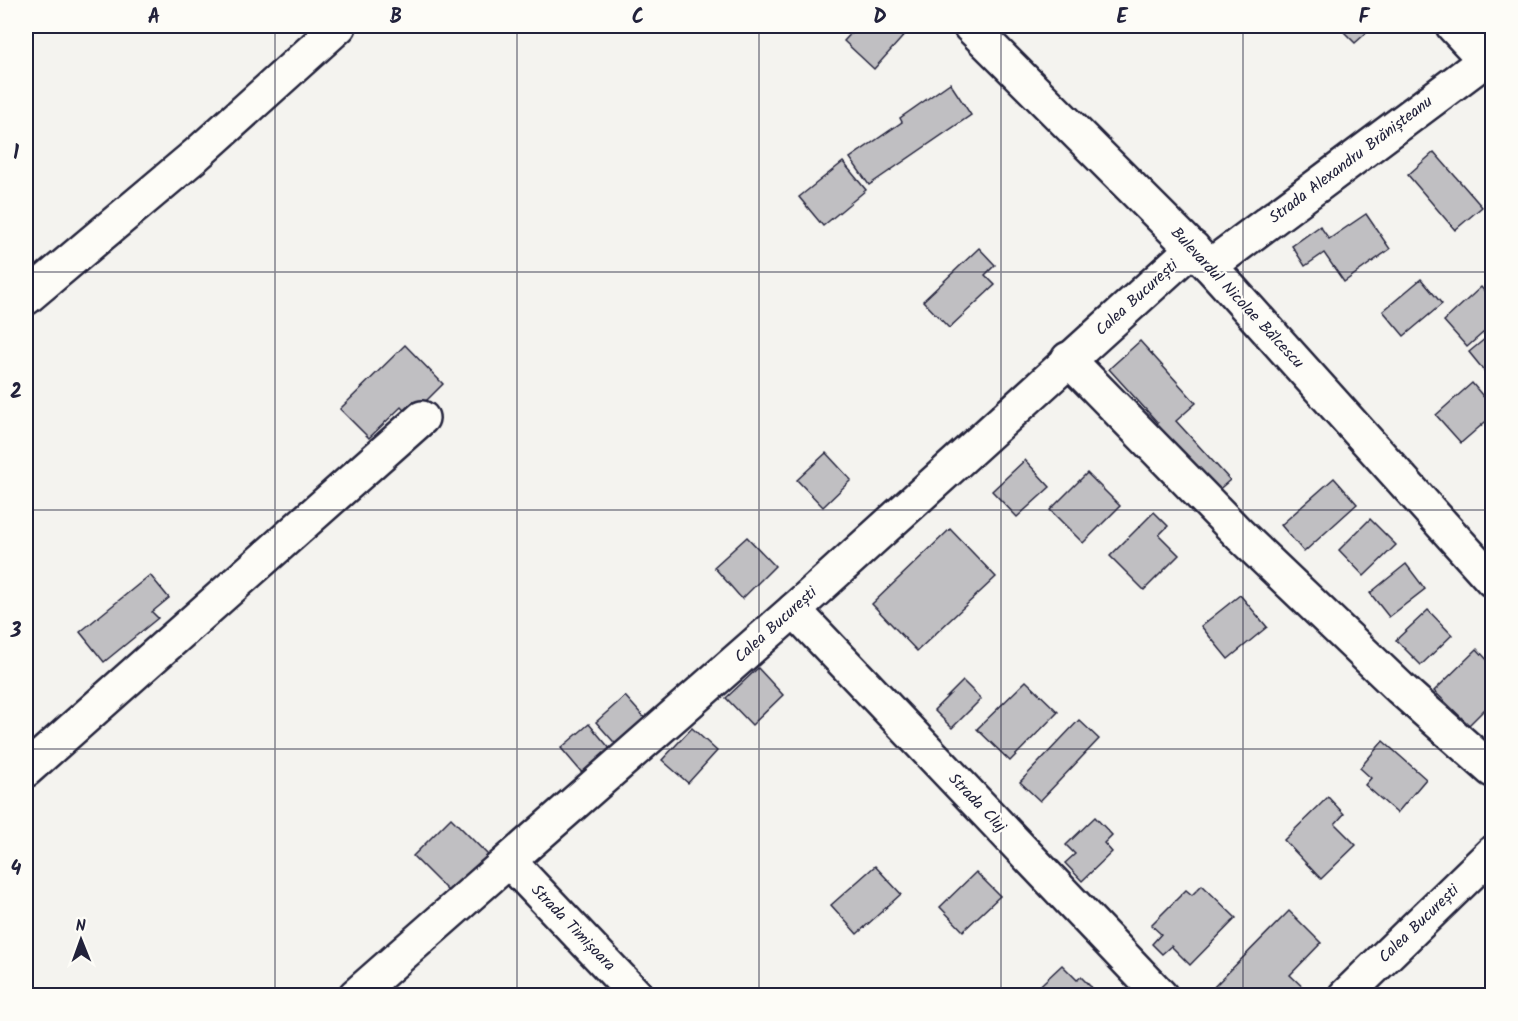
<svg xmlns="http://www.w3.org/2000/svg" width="1518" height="1021" viewBox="0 0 1518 1021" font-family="Kalam,sans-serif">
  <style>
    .building { fill: #c0bfc2; stroke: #22223b; stroke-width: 1.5 }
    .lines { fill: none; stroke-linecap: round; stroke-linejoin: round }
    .minor-casing { stroke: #22223b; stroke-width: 38 }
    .major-casing { stroke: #22223b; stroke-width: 38 }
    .minor { stroke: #fdfcf7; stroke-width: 33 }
    .major { stroke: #fdfcf7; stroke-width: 33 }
    .grid { fill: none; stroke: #22223b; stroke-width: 1.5; stroke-opacity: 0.55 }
    .labels { text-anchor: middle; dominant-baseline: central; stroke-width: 4.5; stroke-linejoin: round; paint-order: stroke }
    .street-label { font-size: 16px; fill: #22223b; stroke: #fdfcf7 }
    .neatline { fill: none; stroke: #22223b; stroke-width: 2 }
    .grid-label { font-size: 20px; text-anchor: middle; font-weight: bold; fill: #22223b }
  </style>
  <rect width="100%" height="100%" fill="#f4f3ef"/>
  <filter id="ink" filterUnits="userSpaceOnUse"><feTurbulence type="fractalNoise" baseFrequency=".0167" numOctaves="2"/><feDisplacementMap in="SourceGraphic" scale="12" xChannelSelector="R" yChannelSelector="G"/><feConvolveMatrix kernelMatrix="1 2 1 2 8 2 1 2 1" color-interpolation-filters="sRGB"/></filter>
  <g filter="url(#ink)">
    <!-- building -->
    <g class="building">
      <polygon points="858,26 903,26 909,30 874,69 844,41"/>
      <polygon points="1338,26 1374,26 1355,43"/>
      <polygon points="950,83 971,115 869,185 850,158 902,122 900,118"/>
      <polygon points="1434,152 1482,207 1455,230 1408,175"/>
      <polygon points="843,162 866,190 823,226 799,197"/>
      <polygon points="1366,214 1390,249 1344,282 1324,253 1305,266 1292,246 1320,226 1329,239"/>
      <polygon points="979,248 995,265 985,275 995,285 949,328 923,301"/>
      <polygon points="1421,279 1442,304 1404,336 1383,311"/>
      <polygon points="1481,287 1492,300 1492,325 1467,347 1444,321"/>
      <polygon points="1492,333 1492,376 1490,378 1469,352"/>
      <polygon points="1140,341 1196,403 1176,421 1230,480 1209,498 1149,431 1158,423 1109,369"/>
      <polygon points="405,345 443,384 410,417 401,407 369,438 340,409"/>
      <polygon points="1472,383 1492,407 1492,416 1461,443 1436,415"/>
      <polygon points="826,453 851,480 823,507 797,480"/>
      <polygon points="1025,460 1050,487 1017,517 992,491"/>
      <polygon points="1087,473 1120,506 1083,543 1050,510"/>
      <polygon points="1334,478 1357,504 1304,552 1281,525"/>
      <polygon points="1492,490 1492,502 1487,495"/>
      <polygon points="1154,512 1168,526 1159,535 1179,555 1144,590 1110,556"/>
      <polygon points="1370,519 1396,545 1364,576 1339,550"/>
      <polygon points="950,529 996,577 917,651 872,604"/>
      <polygon points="747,537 775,566 742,599 714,567"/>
      <polygon points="1406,564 1425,589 1389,617 1370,593"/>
      <polygon points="150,575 169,598 152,612 158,618 104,662 80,632"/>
      <polygon points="1240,595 1267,627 1228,659 1201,626"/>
      <polygon points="1428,610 1452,635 1421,665 1396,640"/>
      <polygon points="1477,649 1492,665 1492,702 1469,725 1434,691"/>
      <polygon points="758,668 783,695 752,725 726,698"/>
      <polygon points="963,681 981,699 952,728 934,710"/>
      <polygon points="1026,681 1058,712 1010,761 977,729"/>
      <polygon points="625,696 650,724 621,750 596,722"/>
      <polygon points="1079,720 1099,739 1040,801 1020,782"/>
      <polygon points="589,724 617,757 589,781 561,748"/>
      <polygon points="692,728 717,751 688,783 662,760"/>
      <polygon points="1383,741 1426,779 1397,813 1365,785 1371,778 1360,768"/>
      <polygon points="1328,797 1344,814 1335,824 1356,845 1321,879 1284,840"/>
      <polygon points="1095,817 1112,835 1104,843 1112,852 1082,881 1065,863 1075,854 1066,845"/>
      <polygon points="451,818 488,855 450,893 413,856"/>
      <polygon points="875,866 901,894 857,934 831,905"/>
      <polygon points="976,872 1000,896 963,931 940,907"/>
      <polygon points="1202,885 1236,918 1190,965 1171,946 1162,954 1152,944 1161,934 1151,925 1186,890 1192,895"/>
      <polygon points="1289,911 1321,943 1290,975 1308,992 1305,996 1205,996"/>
      <polygon points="1062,965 1077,980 1081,977 1095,991 1091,996 1029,996"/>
      <polygon points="906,989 911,996 898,996"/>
    </g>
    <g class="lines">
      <defs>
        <g id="minor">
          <polyline points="1453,26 1485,60"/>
          <polyline points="1210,266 1492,55"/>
          <polyline points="26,298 196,155 339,26"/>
          <polyline points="1068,359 1240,535 1400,688 1492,770"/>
          <polyline points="794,610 1161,996"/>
          <polyline points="26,770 422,418"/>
          <polyline points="509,861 637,996"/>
          <polyline points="355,996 794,610 1193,248"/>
          <polyline points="1345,996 1492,853"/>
        </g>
        <polyline id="major" points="970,26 1210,266 1492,580"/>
      </defs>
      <!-- minor casing -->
      <use href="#minor" class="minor-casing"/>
      <!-- major casing -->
      <use href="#major" class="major-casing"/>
      <!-- minor -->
      <use href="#minor" class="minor"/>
      <!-- major -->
      <use href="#major" class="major"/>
    </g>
  </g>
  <!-- grid -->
  <path class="grid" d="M275,26V996M517,26V996M759,26V996M1001,26V996M1243,26V996M26,272H1492M26,510H1492M26,749H1492"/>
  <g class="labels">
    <!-- street labels -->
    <g class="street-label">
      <text transform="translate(1351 160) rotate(-37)">Strada Alexandru Brănișteanu</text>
      <text transform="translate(1137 298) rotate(-42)">Calea București</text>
      <text transform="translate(1237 298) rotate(47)">Bulevardul Nicolae Bălcescu</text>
      <text transform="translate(776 625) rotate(-42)">Calea București</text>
      <text transform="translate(977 803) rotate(46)">Strada Cluj</text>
      <text transform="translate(1419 924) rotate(-44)">Calea București</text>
      <text transform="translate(573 928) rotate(46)">Strada Timișoara</text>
    </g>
  </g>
  <!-- margin -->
  <rect width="1518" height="1021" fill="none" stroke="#fdfcf7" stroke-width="66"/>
  <!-- north arrow -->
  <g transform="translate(81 940) rotate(359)" stroke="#fdfcf7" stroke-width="4.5" paint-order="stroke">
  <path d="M0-4.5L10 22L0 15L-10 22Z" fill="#22223b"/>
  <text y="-9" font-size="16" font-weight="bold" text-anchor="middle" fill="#22223b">N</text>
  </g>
  <rect x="33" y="33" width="1452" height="955" class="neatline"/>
  <g class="grid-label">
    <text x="154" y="23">A</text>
    <text x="396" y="23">B</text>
    <text x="638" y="23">C</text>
    <text x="880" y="23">D</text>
    <text x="1122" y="23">E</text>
    <text x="1364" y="23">F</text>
    <text x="16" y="159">1</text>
    <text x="16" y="398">2</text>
    <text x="16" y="637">3</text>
    <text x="16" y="875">4</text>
  </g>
</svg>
